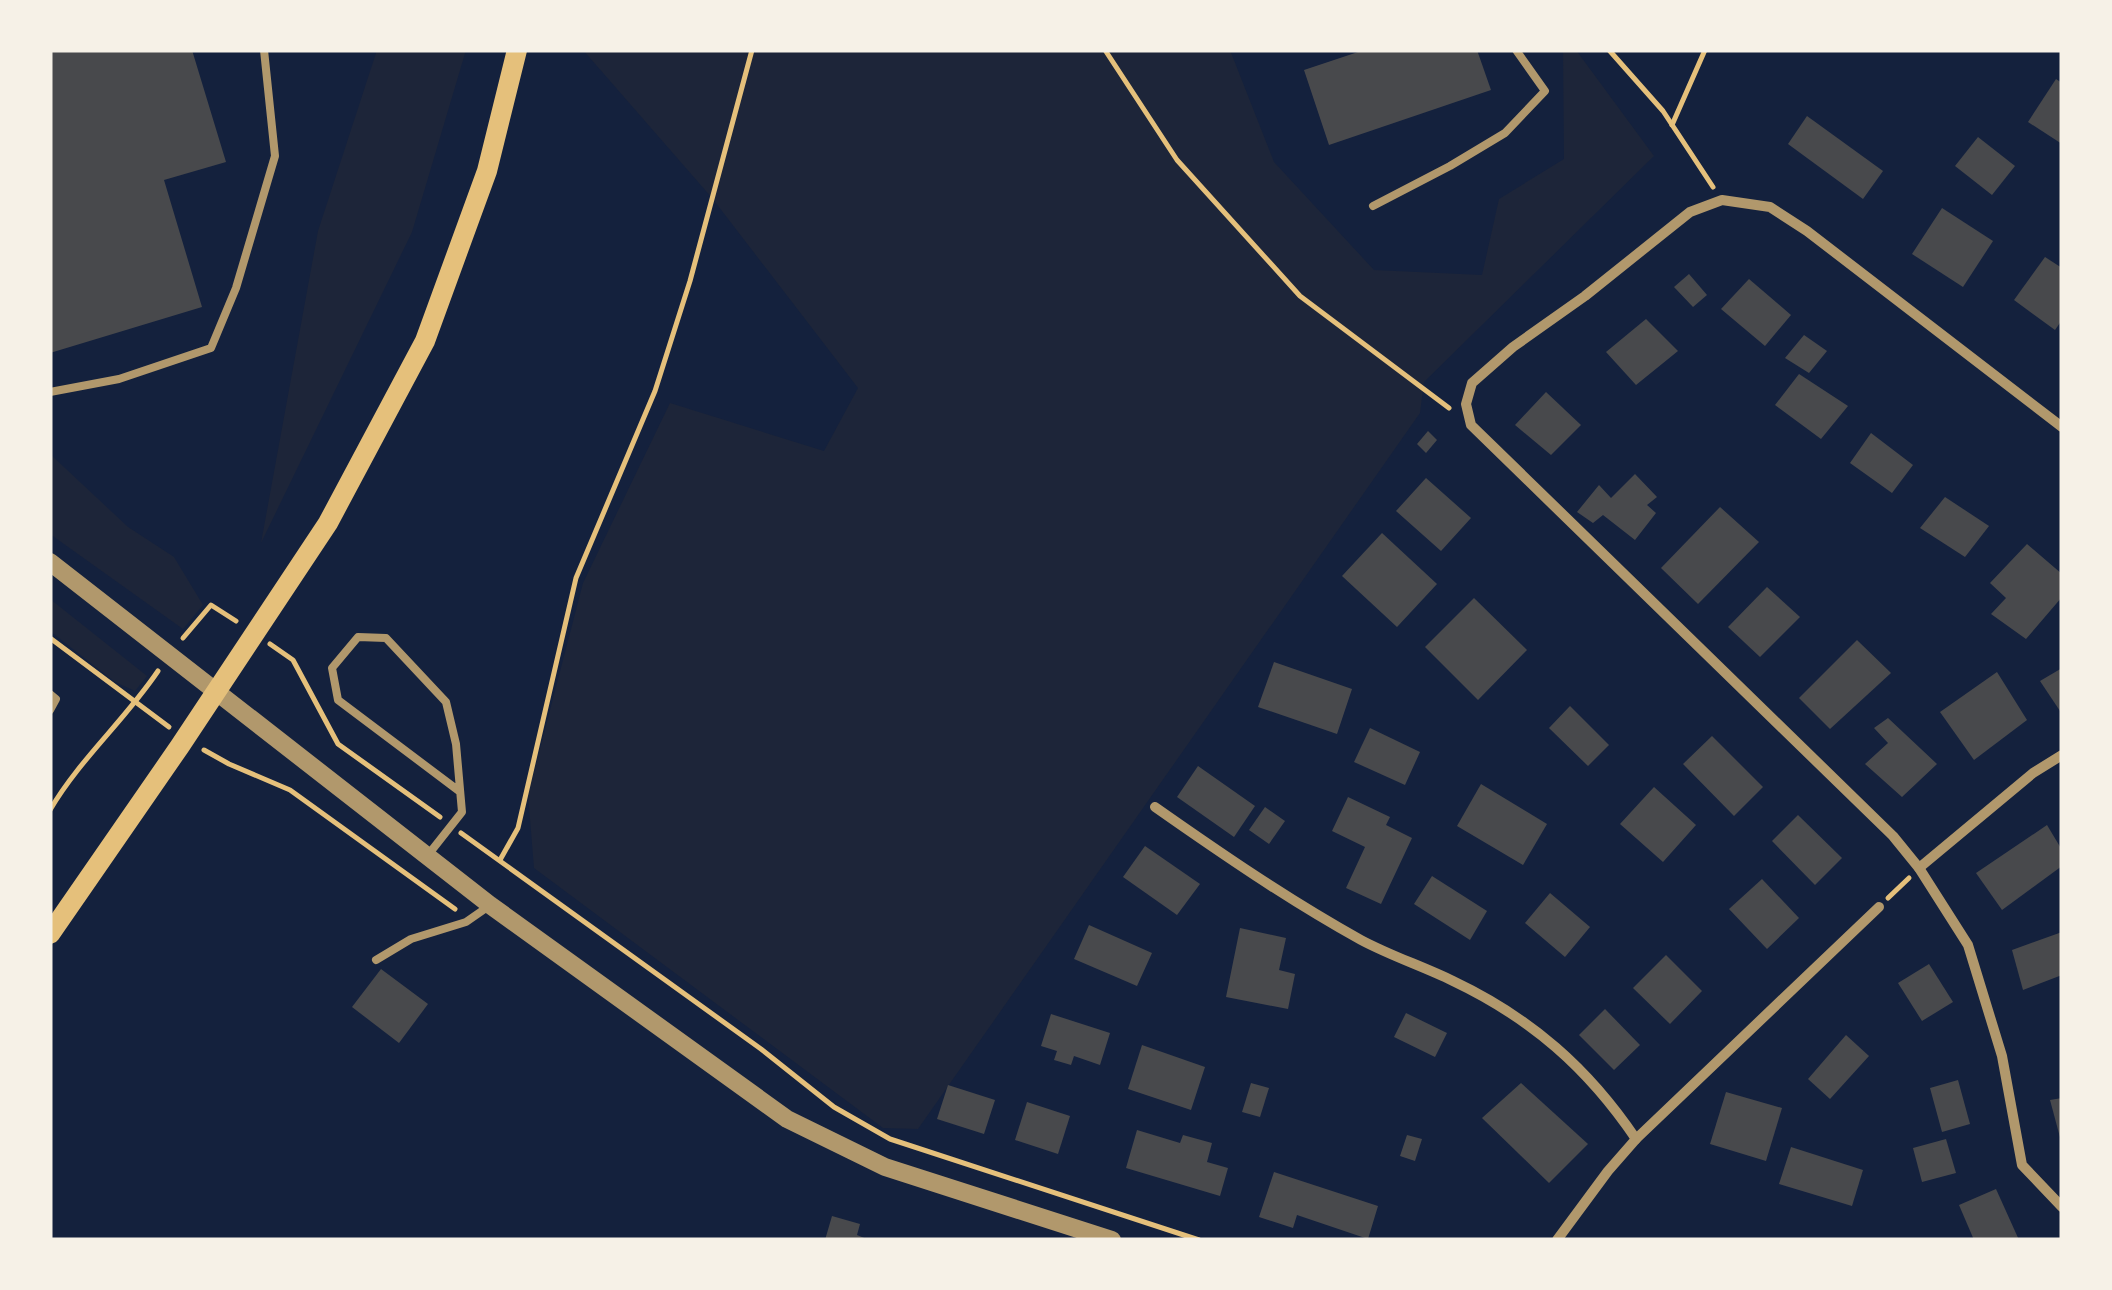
<svg xmlns="http://www.w3.org/2000/svg" width="2112" height="1290" viewBox="0 0 2112 1290" font-family="Commissioner,sans-serif">
  <style>
    .green { fill: #1d2539 }
    .building { fill: #48494c }
    .lines { fill: none; stroke-linecap: round; stroke-linejoin: round }
    .path { stroke: #e5c07b; stroke-width: 5 }
    .service { stroke: #b1986c; stroke-width: 8 }
    .minor { stroke: #b1986c; stroke-width: 10 }
    .tertiary { stroke: #b1986c; stroke-width: 18 }
    .secondary { stroke: #e5c07b; stroke-width: 20 }
  </style>
  <rect width="100%" height="100%" fill="#14213d"/>
  <!-- green -->
  <g class="green">
    <polygon points="377,50 466,50 412,232 261,543 318,231"/>
    <polygon points="583,50 1230,50 1274,162 1374,270 1482,275 1499,199 1564,159 1563,50 1576,50 1654,156 1424,382 1420,413 918,1129 883,1128 534,868 528,795 583,583 670,403 824,451 858,388 712,198"/>
    <polygon points="50,454 128,527 174,557 203,605 183,629 50,534"/>
    <polygon points="50,599 147,676 135,691 115,682 50,631"/>
  </g>
  <!-- building -->
  <g class="building">
    <polygon points="50,50 192,50 226,162 164,180 202,307 50,353"/>
    <polygon points="1364,50 1477,50 1491,90 1329,145 1304,70"/>
    <polygon points="2056,79 2062,83 2062,144 2028,122"/>
    <polygon points="1807,116 1883,171 1863,199 1788,144"/>
    <polygon points="1978,137 2015,166 1992,195 1955,166"/>
    <polygon points="1942,208 1993,241 1963,287 1912,254"/>
    <polygon points="2045,257 2062,268 2062,320 2055,330 2014,300"/>
    <polygon points="1689,274 1707,295 1693,307 1674,287"/>
    <polygon points="1749,279 1791,315 1765,346 1721,309"/>
    <polygon points="1646,319 1678,351 1636,385 1606,352"/>
    <polygon points="1804,335 1827,351 1809,373 1785,358"/>
    <polygon points="1799,374 1848,406 1821,439 1775,405"/>
    <polygon points="1546,392 1581,425 1551,455 1515,425"/>
    <polygon points="1428,431 1437,440 1426,453 1417,444"/>
    <polygon points="1871,433 1913,465 1892,493 1850,463"/>
    <polygon points="1635,474 1657,497 1647,505 1656,513 1635,540 1603,515 1593,523 1577,512 1599,485 1611,498"/>
    <polygon points="1426,478 1471,518 1441,551 1396,511"/>
    <polygon points="1945,497 1989,526 1965,557 1920,528"/>
    <polygon points="1720,507 1759,542 1698,604 1661,568"/>
    <polygon points="1382,533 1437,584 1397,627 1342,576"/>
    <polygon points="2027,544 2062,574 2062,597 2026,639 1991,614 2006,598 1990,583"/>
    <polygon points="1767,587 1800,617 1760,657 1728,627"/>
    <polygon points="1474,598 1527,650 1478,700 1425,647"/>
    <polygon points="1857,640 1891,673 1830,729 1799,698"/>
    <polygon points="1274,662 1352,689 1337,734 1258,707"/>
    <polygon points="2062,668 2062,714 2040,681"/>
    <polygon points="1997,672 2027,720 1974,760 1940,712"/>
    <polygon points="1570,706 1609,745 1588,766 1549,728"/>
    <polygon points="1888,718 1937,764 1902,797 1865,764 1888,743 1874,728"/>
    <polygon points="1370,728 1420,752 1405,785 1354,762"/>
    <polygon points="1712,736 1763,787 1734,816 1683,764"/>
    <polygon points="1198,766 1255,806 1234,837 1177,797"/>
    <polygon points="1481,784 1547,824 1523,865 1457,826"/>
    <polygon points="1654,787 1696,825 1663,862 1620,824"/>
    <polygon points="1348,797 1390,817 1386,825 1412,838 1381,904 1346,888 1365,847 1332,831"/>
    <polygon points="1265,807 1285,821 1269,844 1249,830"/>
    <polygon points="1798,815 1842,858 1815,885 1772,841"/>
    <polygon points="2047,825 2062,850 2062,866 2002,910 1976,873"/>
    <polygon points="1145,846 1200,884 1177,915 1123,877"/>
    <polygon points="1432,876 1487,911 1470,940 1414,904"/>
    <polygon points="1762,879 1799,918 1767,949 1729,909"/>
    <polygon points="1550,893 1590,927 1565,957 1525,923"/>
    <polygon points="1089,925 1152,953 1137,986 1074,959"/>
    <polygon points="1240,928 1286,938 1279,970 1295,974 1288,1009 1226,997"/>
    <polygon points="2062,932 2062,975 2023,990 2012,950"/>
    <polygon points="1666,955 1702,991 1670,1024 1633,988"/>
    <polygon points="1929,964 1953,1002 1922,1021 1898,983"/>
    <polygon points="381,969 428,1004 399,1043 352,1007"/>
    <polygon points="1605,1009 1640,1045 1614,1070 1579,1035"/>
    <polygon points="1406,1013 1447,1033 1435,1057 1394,1037"/>
    <polygon points="1051,1014 1110,1033 1100,1065 1074,1056 1071,1065 1054,1060 1057,1051 1041,1046"/>
    <polygon points="1846,1035 1869,1056 1830,1099 1808,1079"/>
    <polygon points="1142,1045 1205,1067 1191,1110 1128,1089"/>
    <polygon points="1958,1080 1970,1124 1942,1132 1930,1088"/>
    <polygon points="1251,1083 1269,1088 1260,1117 1242,1112"/>
    <polygon points="1521,1083 1588,1144 1549,1183 1482,1118"/>
    <polygon points="948,1085 995,1100 984,1134 937,1119"/>
    <polygon points="1726,1092 1782,1108 1766,1161 1710,1144"/>
    <polygon points="2062,1098 2062,1141 2061,1141 2050,1100"/>
    <polygon points="1027,1102 1070,1116 1058,1154 1015,1140"/>
    <polygon points="1137,1130 1180,1143 1183,1135 1212,1143 1207,1162 1228,1168 1220,1196 1126,1168"/>
    <polygon points="1407,1135 1422,1139 1415,1161 1400,1156"/>
    <polygon points="1946,1139 1956,1173 1922,1182 1913,1148"/>
    <polygon points="1791,1147 1863,1170 1852,1206 1779,1184"/>
    <polygon points="1274,1172 1378,1206 1368,1239 1297,1215 1293,1228 1259,1217"/>
    <polygon points="1996,1189 2019,1240 1974,1240 1959,1205"/>
    <polygon points="832,1216 860,1224 857,1235 869,1240 825,1240"/>
  </g>
  <g class="lines">
    <!-- path -->
    <g class="path">
      <polyline points="1105,50 1177,160 1300,296 1449,408"/>
      <polyline points="1609,50 1663,111 1713,187"/>
      <polyline points="1672,125 1705,50"/>
      <polyline points="50,638 169,727"/>
      <polyline points="183,638 211,605 236,621"/>
      <polyline points="270,644 293,660 338,744 440,817"/>
      <polyline points="204,750 229,764 290,790 455,909"/>
      <path d="M50,810C79,760 125,720 158,671"/>
      <polyline points="461,833 761,1049 834,1107 890,1139 1199,1240"/>
      <polyline points="500,860 518,828 576,578 655,391 690,281 752,50"/>
      <polyline points="1888,898 1909,878"/>
    </g>
    <!-- service -->
    <g class="service">
      <polyline points="1373,206 1450,166 1505,133 1545,91 1516,50"/>
      <polyline points="50,392 119,379 211,348 236,288 275,156 264,50"/>
      <polyline points="50,694 56,699 50,710"/>
      <polyline points="428,855 462,812 456,744 446,702 386,638 358,637 332,668 338,700 459,791"/>
      <polyline points="376,960 411,939 466,922 489,906"/>
    </g>
    <!-- minor -->
    <g class="minor">
      <polyline points="2062,427 1807,231 1770,207 1722,200 1690,212 1585,296 1513,347 1472,383 1466,404 1471,425 1893,836 1919,868 1968,945 2002,1056 2022,1165 2062,1207"/>
      <path d="M1155,807C1222,854 1289,900 1361,940C1391,956 1422,966 1453,981C1531,1018 1588,1068 1636,1139"/>
      <polyline points="1919,868 2033,773 2062,755"/>
      <polyline points="1557,1240 1608,1171 1636,1139 1879,907"/>
    </g>
    <!-- tertiary -->
    <polyline class="tertiary" points="50,562 490,905 787,1119 885,1167 1112,1240"/>
    <!-- secondary -->
    <polyline class="secondary" points="50,934 180,746 328,523 425,341 487,171 517,50"/>
  </g>
  <!-- border -->
  <rect width="2112" height="1290" fill="none" stroke="#f6f1e7" stroke-width="105"/>
</svg>
